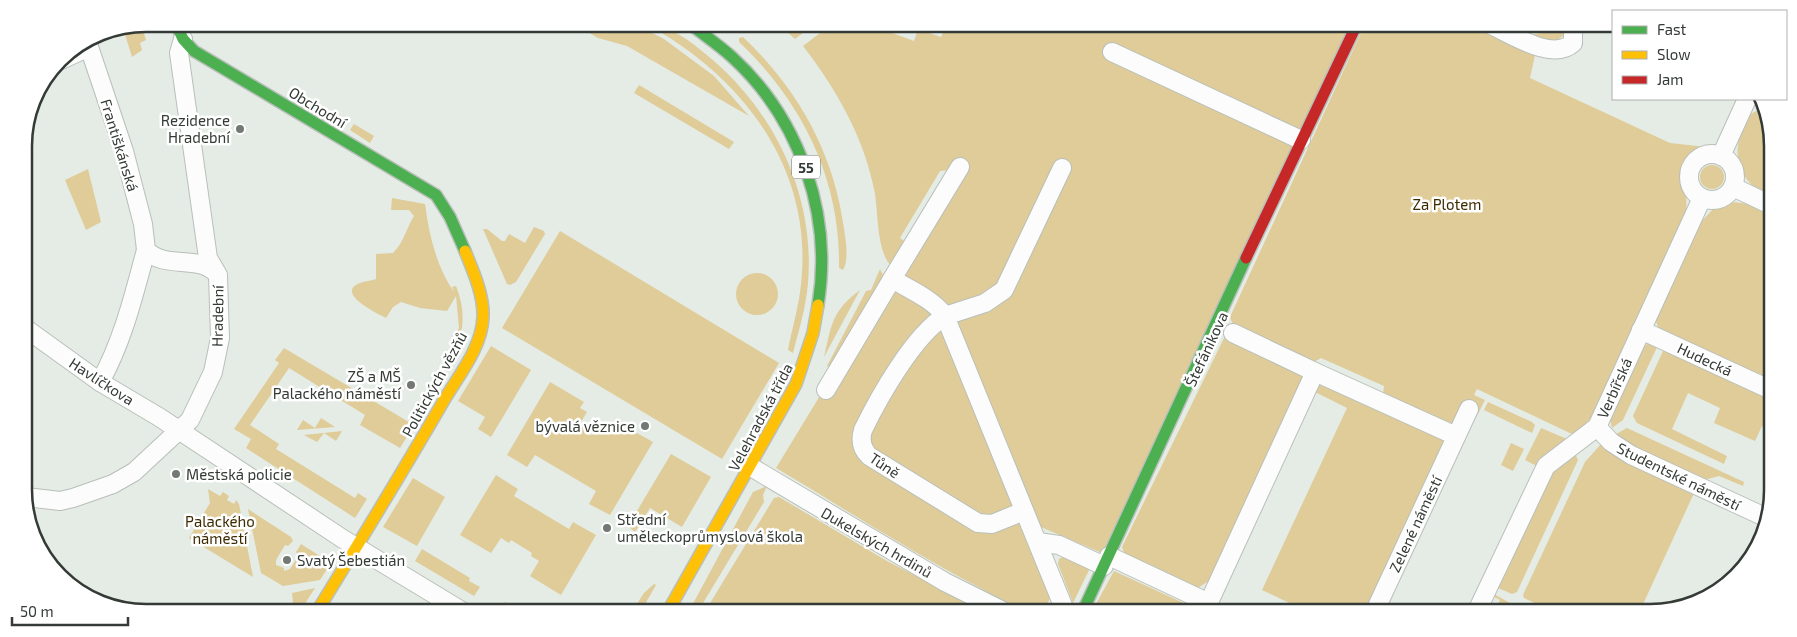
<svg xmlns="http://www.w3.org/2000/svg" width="1797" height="637" viewBox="0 0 1797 637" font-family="'Exo 2',sans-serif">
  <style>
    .green { fill: #dfcc99 }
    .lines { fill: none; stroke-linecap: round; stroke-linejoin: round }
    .street-casing { stroke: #b9bfba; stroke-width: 20 }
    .fast-casing { stroke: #b9bfba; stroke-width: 14 }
    .slow-casing { stroke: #b9bfba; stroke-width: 14 }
    .jam-casing { stroke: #b9bfba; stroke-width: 14 }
    .street { stroke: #fbfcfb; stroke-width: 18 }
    .fast { stroke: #4caf50; stroke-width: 11 }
    .slow { stroke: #ffc107; stroke-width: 11 }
    .jam { stroke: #c62828; stroke-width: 11 }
    .poi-dot { fill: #727873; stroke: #fff; stroke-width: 2 }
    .labels { text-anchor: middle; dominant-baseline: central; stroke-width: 5; stroke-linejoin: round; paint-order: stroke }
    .shield { fill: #fff; stroke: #717572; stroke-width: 1 }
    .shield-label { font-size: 14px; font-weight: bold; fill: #343a35 }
    .street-label { font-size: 15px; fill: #343a35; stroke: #fff }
    .poi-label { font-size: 15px; fill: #343a35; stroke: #fff; text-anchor: end }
    .park-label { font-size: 15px; fill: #3d2b00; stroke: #fff }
    .rim { fill: none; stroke: #343a35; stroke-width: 2.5 }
  </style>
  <rect width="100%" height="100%" fill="#e4ece5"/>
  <!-- green -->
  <g class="green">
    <polygon points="580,24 635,24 664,39 714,76 749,116 627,46 598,38 579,27"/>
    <path d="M646,24C671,24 695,45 714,61C777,116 815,198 808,283C806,307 799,330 793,353L788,350C792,328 799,306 801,284C814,168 742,76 646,24Z"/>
    <polygon points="778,24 815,24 795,39"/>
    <path d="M826,24H868L914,41L918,29L941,37L946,24L959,28L961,24H1351L1102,553L1029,522L1051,594C1049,604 1043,613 1031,612C1015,611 994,595 980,588C910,551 843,508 776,468L835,371L827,366L866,291L871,290L880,269L886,281L842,358L961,163L950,170L940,171L900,238L907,243L893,267C877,257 878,212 875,194C865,139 837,90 803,46L820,33Z"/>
    <path d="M1365,24H1468L1535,55L1530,78L1670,143L1706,147C1670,168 1692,185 1685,216L1592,417L1574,435L1477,389L1474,395L1485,400L1478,414L1465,408L1452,425L1383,394L1384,386L1321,358L1314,362L1233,325L1230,317Z"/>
    <polygon points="130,27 131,30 142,27 146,40 140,43 142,50 132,57 123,28"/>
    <polygon points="1566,29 1567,32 1556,42 1547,44 1530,35"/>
    <path d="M743,37C798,89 834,153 844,229C846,241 849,260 843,270L839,268C841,180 802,101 739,42V38Z"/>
    <polygon points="639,85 734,142 729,149 634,93"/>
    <path d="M1759,110L1763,113V119L1768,122L1772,131L1771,198C1741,184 1729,157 1744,126C1748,118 1749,113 1759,110Z"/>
    <polygon points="354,124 374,136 370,143 350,130"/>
    <circle cx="1712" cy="177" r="12"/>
    <polygon points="88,169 101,222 86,230 65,180"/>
    <path d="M392,198L425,204C429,234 436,266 454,292L452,287L456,286C465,309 465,329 455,351L449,349L459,328L456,296L447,311L420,308L401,302L393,307L386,318C378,314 334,293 360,283C365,281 371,281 376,279V254L393,253C404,242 406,229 414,216L409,210H391Z"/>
    <polygon points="1732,202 1750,204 1771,212 1768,429 1762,426 1755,441 1714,423 1720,408 1688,393 1672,429 1727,456 1724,464 1637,423 1633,416 1670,336 1659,330 1655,319 1701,222 1714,208"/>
    <polygon points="534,227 544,231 545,234 516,282 510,285 507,284 483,229 487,229 502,241 505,241 509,234 525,243"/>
    <polygon points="560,231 779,363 722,459 502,328"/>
    <circle cx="757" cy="294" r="21"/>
    <path d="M860,290L824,357C832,324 831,312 860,290Z"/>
    <polygon points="1225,336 1302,371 1304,378 1213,578 1198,588 1192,588 1125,556 1122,547"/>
    <polygon points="1649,343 1658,345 1623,420 1612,428 1610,419 1641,348"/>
    <polygon points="491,346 531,370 491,437 478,429 485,417 458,401"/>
    <polygon points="284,348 414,425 400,448 360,425 365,415 289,368 250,425 279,444 276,449 355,498 358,493 367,499 355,518 246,448 251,439 234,429 279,363 275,360"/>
    <polygon points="550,382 584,402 580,408 587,412 581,422 588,435 602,434 608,424 615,429 619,423 653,442 610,515 589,504 596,491 535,455 527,467 507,455"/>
    <polygon points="1317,382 1442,439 1445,444 1370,613 1310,613 1262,590 1347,408 1313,391"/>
    <polygon points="1488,402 1532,422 1535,425 1532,433 1484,410"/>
    <polygon points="321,418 335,427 297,430 303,420 315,428"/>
    <polygon points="1541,428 1567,439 1539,467 1525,460"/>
    <polygon points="1627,428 1744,482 1743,486 1719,476 1704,480 1637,450 1616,434"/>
    <polygon points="342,431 336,441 324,433 317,442 304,435"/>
    <polygon points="1511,443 1524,449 1513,471 1501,465"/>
    <polygon points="1601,444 1695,491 1639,613 1556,613 1524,598 1523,595 1585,462"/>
    <polygon points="1574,451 1578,460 1517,592 1512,594 1498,588 1551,473"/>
    <polygon points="671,454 711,477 682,527 650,508 635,532 628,526"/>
    <polygon points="496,475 518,489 514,496 569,529 573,522 596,535 561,595 530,576 539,561 531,556 532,553 511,540 509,543 501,538 491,553 460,535"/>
    <polygon points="413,478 445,497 417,546 383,527"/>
    <polygon points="767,486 763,495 764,502 697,613 688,613 753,492"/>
    <polygon points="208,489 220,496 223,492 229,496 227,500 234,504 236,500 239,504 253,577 189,538 210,503"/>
    <polygon points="779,497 887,561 988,613 704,613 774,498"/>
    <polygon points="248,509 291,537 293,541 288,546 285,545 276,560 276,565 284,568 284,571 290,569 299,555 296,552 301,544 331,563 320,580 283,586 261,573"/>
    <polygon points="422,549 470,578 469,581 480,587 474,596 415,561"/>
    <polygon points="1065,556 1091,566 1073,603 1058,564 1059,559"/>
    <polygon points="1114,571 1188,605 1191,613 1091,613"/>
    <polygon points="654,584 656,585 640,613 631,613 644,593"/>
    <polygon points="315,588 299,613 294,613 292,593"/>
    <polygon points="1494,594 1510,603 1507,613 1494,613 1500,600 1494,597"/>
    <polygon points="505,602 527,613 503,613 499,611"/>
    <polygon points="1521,605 1539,613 1516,613"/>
  </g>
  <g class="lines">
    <defs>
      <g id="street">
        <path d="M1489,24C1511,34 1552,62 1573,43V25"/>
        <path d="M87,41L124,151L143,224L146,250C165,270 197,254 216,273"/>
        <polyline points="1112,52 1301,140"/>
        <polyline points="61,60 89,47"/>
        <circle cx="1712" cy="177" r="23"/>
        <polyline points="1721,156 1747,99"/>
        <polyline points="1062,168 1004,290 985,303 945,316 1066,613"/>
        <polyline points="1733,187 1771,205"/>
        <polyline points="892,279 960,167"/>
        <polyline points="25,328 100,382 159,417 343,539 465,613"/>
        <polyline points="1641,330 1769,389"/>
        <polyline points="1315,372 1456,436"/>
        <path d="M100,382C123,341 134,294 146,250"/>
        <path d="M826,390L892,279C909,289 934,300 945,316C914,335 879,397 863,430C860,440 862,449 869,456L978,523L992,524L1024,511"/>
        <polyline points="1597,427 1611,442 1631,455 1767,518"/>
        <polyline points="751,467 945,582 1007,613"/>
        <polyline points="26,497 60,501 73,498 113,484 134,472 190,420 213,372 220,338 218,275 208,258 179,53 183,39"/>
        <polyline points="1038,542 1059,545 1104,566"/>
        <polyline points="1109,556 1209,603"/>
        <polyline points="1204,613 1315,372 1233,333"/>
        <polyline points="1374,613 1469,409"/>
        <polyline points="1476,613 1546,466 1597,427 1702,198"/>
      </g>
      <g id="fast">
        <polyline points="176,24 183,39 194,51 436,195 450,217 465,251"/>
        <path d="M690,24C704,35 719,45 732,57C800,119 833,215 818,305"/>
        <polyline points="1082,613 1246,258"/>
      </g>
      <g id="slow">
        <path d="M316,613C359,543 402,473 443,402C458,376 482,348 483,317C484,295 473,271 465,251"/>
        <polyline points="667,613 796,384 813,333 818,305"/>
      </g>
      <polyline id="jam" points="1246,258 1357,24"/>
    </defs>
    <!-- street casing -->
    <use href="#street" class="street-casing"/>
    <!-- fast casing -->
    <use href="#fast" class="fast-casing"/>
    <!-- slow casing -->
    <use href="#slow" class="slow-casing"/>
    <!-- jam casing -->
    <use href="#jam" class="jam-casing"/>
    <!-- street -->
    <use href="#street" class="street"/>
    <!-- fast -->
    <use href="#fast" class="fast"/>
    <!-- slow -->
    <use href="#slow" class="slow"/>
    <!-- jam -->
    <use href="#jam" class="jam"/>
  </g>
  <!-- markers -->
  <g class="poi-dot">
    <circle cx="240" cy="129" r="5"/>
    <circle cx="411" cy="385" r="5"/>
    <circle cx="645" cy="426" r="5"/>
    <circle cx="176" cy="474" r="5"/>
    <circle cx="607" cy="528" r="5"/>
    <circle cx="287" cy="560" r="5"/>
  </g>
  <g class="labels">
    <!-- shield labels -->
    <rect class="shield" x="792" y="155.5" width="28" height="23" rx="4"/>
    <g class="shield-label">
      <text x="806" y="167">55</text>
    </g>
    <!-- street labels -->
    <g class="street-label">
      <text transform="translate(318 107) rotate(31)">Obchodní</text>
      <text transform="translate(120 145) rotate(73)">Františkánská</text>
      <text transform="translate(217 316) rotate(-89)">Hradební</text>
      <text transform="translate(1206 349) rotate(-65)">Štefánikova</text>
      <text transform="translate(1705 359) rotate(25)">Hudecká</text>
      <text transform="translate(102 381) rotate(33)">Havlíčkova</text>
      <text transform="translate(434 384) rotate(-61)">Politických vězňů</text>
      <text transform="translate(1614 388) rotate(-66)">Verbířská</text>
      <text transform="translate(760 417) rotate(-62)">Velehradská třída</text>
      <text transform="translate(885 465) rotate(34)">Tůně</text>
      <text transform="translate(1679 476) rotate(26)">Studentské náměstí</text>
      <text transform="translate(1415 524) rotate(-65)">Zelené náměstí</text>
      <text transform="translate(877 542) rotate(30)">Dukelských hrdinů</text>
    </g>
    <!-- poi labels -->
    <g class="poi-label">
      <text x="230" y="120">Rezidence<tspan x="230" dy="17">Hradební</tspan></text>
      <text x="401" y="376">ZŠ a MŠ<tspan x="401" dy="17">Palackého náměstí</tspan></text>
      <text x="635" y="426">bývalá věznice</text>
      <text x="186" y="474" text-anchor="start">Městská policie</text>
      <text x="617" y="519" text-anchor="start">Střední<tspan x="617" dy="17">uměleckoprůmyslová škola</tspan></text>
      <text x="297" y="560" text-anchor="start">Svatý Šebestián</text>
    </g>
    <!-- park labels -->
    <g class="park-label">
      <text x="1447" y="204">Za Plotem</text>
      <text x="220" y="521">Palackého<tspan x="220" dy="17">náměstí</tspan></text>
    </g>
  </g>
  <!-- crop -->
  <path d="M0 0H1797V637H0ZM146 32H1650A114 114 0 0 1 1764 146V490A114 114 0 0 1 1650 604H146A114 114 0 0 1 32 490V146A114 114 0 0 1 146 32Z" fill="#fff" fill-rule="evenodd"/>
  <path class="rim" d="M146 32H1650A114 114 0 0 1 1764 146V490A114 114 0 0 1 1650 604H146A114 114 0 0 1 32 490V146A114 114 0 0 1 146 32Z"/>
  <!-- legend -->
  <rect x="1612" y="10" width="175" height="90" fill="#ffffff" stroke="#aeb0ae"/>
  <rect x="1622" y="26" width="25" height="8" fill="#4caf50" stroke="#aeb0ae"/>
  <text x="1657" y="35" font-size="15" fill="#343a35">Fast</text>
  <rect x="1622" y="51" width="25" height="8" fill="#ffc107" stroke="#aeb0ae"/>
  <text x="1657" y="60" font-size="15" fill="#343a35">Slow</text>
  <rect x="1622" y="76" width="25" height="8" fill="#c62828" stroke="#aeb0ae"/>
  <text x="1657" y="85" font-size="15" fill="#343a35">Jam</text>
  <!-- scale -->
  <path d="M12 617v8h116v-8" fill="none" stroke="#343a35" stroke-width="2.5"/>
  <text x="20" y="617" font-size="15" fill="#343a35" stroke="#ffffff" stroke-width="4" paint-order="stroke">50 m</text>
</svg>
